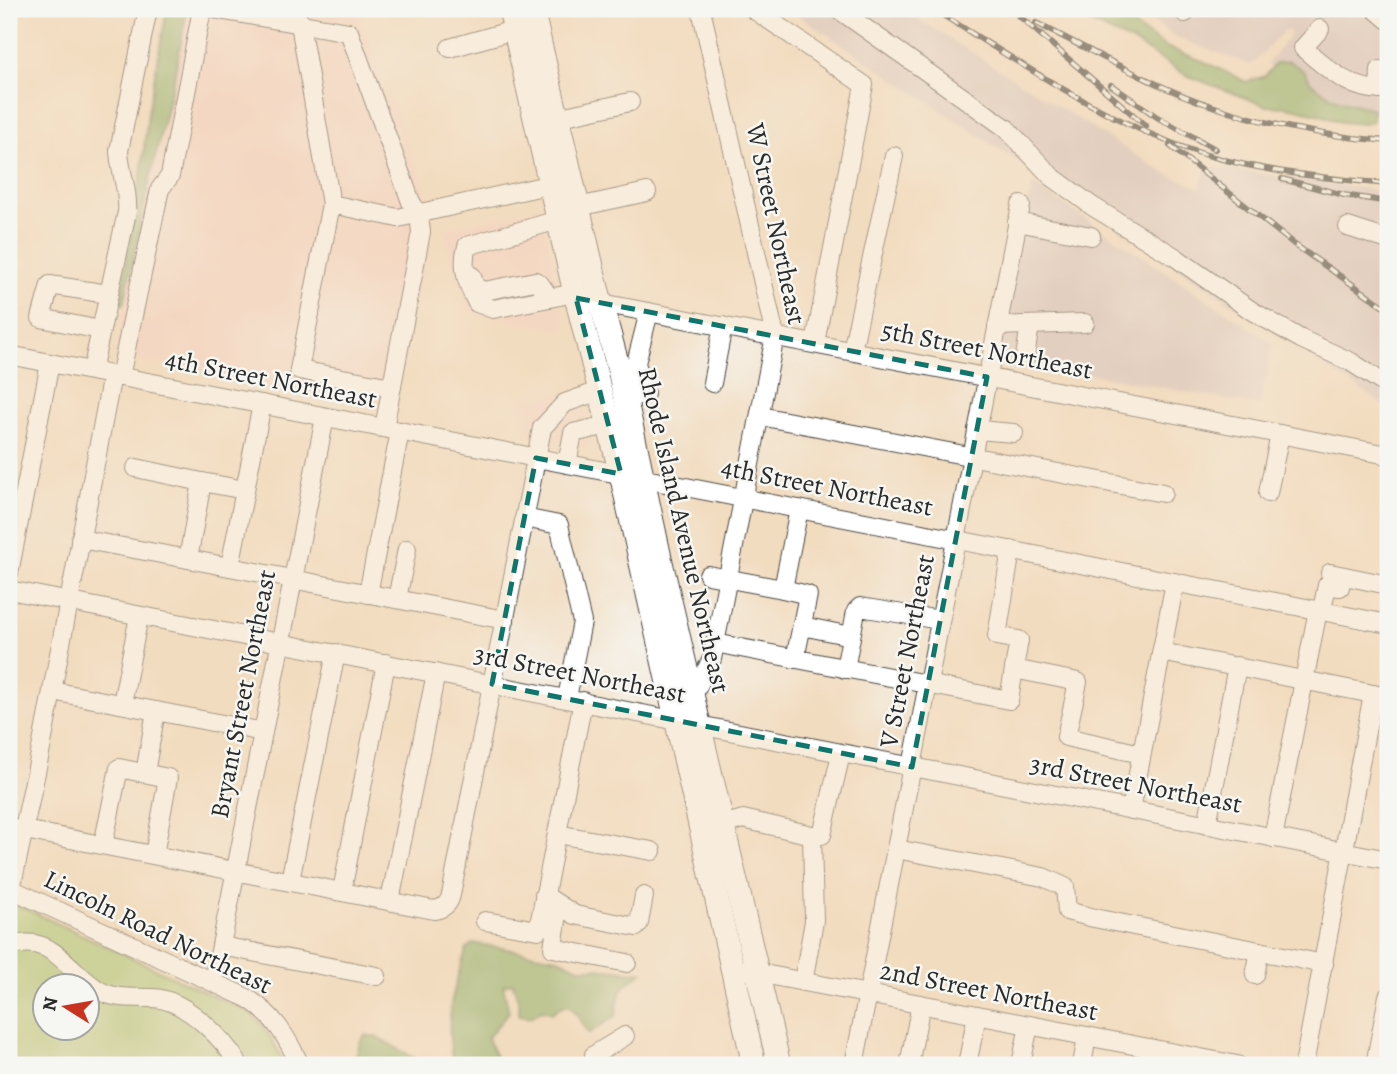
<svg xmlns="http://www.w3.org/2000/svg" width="1397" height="1074" viewBox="0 0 1397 1074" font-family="Alegreya,serif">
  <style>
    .built { fill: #f6d1c5 }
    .industrial { fill: #d1bfbf }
    .green { fill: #a0c46d; stroke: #66784c; stroke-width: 2; fill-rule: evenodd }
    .forest { fill: #80aa60; stroke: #566a46; stroke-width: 2 }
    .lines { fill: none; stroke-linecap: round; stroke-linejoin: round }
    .minor-casing { stroke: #494641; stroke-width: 20 }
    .major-casing { stroke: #494641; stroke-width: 25 }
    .minor { stroke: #fff; stroke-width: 18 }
    .major { stroke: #fff; stroke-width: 23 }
    .rail-casing { stroke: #2b2b2b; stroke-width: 6 }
    .rail { stroke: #f6f6f2; stroke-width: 3.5; stroke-dasharray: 10; stroke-linecap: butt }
    .marked { fill: none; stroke: #0f766e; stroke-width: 5; stroke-dasharray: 14 9; stroke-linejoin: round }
    .labels { text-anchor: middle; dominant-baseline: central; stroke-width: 5; stroke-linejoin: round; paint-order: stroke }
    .street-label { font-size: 26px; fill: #2b2b2b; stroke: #f6f6f2 }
  </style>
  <rect width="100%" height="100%" fill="#f6f6f2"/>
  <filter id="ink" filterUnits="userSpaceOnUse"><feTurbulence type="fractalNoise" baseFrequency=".0143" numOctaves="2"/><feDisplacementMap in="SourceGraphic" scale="14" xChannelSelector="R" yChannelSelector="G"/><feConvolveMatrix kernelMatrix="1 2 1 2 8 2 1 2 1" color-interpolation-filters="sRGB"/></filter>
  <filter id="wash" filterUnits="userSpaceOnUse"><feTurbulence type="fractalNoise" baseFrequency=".00686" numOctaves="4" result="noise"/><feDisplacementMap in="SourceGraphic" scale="28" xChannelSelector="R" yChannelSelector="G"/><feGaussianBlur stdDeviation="1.57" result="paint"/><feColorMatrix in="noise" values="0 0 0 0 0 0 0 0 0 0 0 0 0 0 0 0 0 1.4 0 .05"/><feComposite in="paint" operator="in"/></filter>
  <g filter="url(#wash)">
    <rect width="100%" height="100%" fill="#f2dcbf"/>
    <!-- built -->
    <g class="built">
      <polygon points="181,9 357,9 428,193 430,230 396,404 115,357"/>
      <polygon points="541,207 567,329 559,331 471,312 442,229"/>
      <polygon points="582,391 592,436 591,442 587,445 531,435 517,403 561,393"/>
    </g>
    <!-- industrial -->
    <g class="industrial">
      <polygon points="789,9 902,9 1163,172 1200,188 1207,166 1388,192 1388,408"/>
      <polygon points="1136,9 1388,9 1388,115 1333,107 1267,64 1291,34 1286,29 1251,65 1177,38"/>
      <polygon points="1033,184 1273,343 1260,406 995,356"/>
    </g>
    <!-- green -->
    <path class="green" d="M9,901L249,1012C267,1027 275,1044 285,1065H9ZM46,986H88V1028H46Z"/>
    <!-- forest -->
    <g class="forest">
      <polygon points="167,9 187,9 175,74 148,187 124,304 119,304 141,176 148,112"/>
      <polygon points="1054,9 1109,9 1166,47 1205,62 1246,82 1265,76 1276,63 1289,61 1304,71 1312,84 1336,99 1373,109 1372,122 1364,124 1341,122 1321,115 1287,107 1266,106 1186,75 1135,43 1087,21 1059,13"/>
      <path d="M473,943L558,958L579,968H597L642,973C621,986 618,992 616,1016L589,1033C576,1022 577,992 552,1013L542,1010L531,1017L519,1015V1003L513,983L503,985L509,1012L487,1038L500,1065H453C445,1016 451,994 467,948Z"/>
      <polygon points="365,1035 379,1038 426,1065 354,1065 360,1042"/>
    </g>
  </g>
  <g filter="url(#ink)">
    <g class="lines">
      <defs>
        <g id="minor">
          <polyline points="213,9 349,32 411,202 419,215 421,232 384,428"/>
          <polyline points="294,9 300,24 331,204 398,218 561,182"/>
          <polyline points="753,9 864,85 815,343"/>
          <polyline points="838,9 1006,128 1051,176 1092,206 1175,257 1252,311 1301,339 1351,362 1388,386"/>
          <polyline points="1180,9 1185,13"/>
          <polyline points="1375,9 1388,20"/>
          <path d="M1320,29L1303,48C1329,70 1351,92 1388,90"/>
          <polyline points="450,48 514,30"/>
          <polyline points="1379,90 1380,70"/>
          <polyline points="556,118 630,102"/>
          <polyline points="331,204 299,370 392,387"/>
          <polyline points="578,207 647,192"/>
          <path d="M558,220L467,246C461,267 467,284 477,303L493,309L575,293"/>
          <polyline points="1017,222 1091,236"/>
          <polyline points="1348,227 1388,240"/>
          <polyline points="472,276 475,287 484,291 535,281 540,284 550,298"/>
          <polyline points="591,301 1388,455"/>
          <polyline points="997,326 1085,323"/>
          <polyline points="100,330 41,318 50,285 108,294"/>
          <polyline points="852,351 894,156"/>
          <polyline points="9,355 1388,624"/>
          <polyline points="1025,357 1030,325"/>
          <path d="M92,371L127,212C129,191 120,172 119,151L148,9"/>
          <polyline points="120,377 160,189 170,176 202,9"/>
          <polyline points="712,383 723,326"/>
          <polyline points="625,398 645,394 636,363 649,312"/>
          <polyline points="262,404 245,490 202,482 188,559 505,620"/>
          <polyline points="760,416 1163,493"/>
          <polyline points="977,430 1014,433"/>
          <polyline points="567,464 573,433 608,425"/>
          <polyline points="136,468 202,482"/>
          <polyline points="1268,493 1280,434"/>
          <polyline points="524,518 559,525 582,622 567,698"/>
          <polyline points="80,539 188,559"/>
          <polyline points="1011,550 997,636 1019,640 1014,669"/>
          <polyline points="230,567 245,490"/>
          <polyline points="9,573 50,363"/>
          <polyline points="1330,573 1388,585"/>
          <polyline points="708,575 783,589 799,509"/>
          <polyline points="783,589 808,595 795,659"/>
          <polyline points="9,590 1388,860"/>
          <polyline points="368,594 400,431"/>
          <polyline points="397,599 407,549"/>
          <polyline points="1322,610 1327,585 1340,587 1342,577"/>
          <polyline points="802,626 851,636"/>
          <polyline points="715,643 1009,700 1014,669 1078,682 1066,737 1141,754"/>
          <polyline points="1161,652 1388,697"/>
          <polyline points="845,669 856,611 860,607 940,620"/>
          <polyline points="52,691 156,711"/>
          <polyline points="693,695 712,659 775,336 701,9"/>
          <polyline points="122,704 139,616"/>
          <polyline points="145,773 156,711 263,732"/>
          <polyline points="1131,810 1175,582"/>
          <polyline points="723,825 743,819 812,835 814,921 803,982"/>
          <polyline points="1207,825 1237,666"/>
          <path d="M9,827L434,910C443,909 449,904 451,895L542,428L565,403L599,391"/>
          <polyline points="557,834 652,851"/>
          <polyline points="812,835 822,835 841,754"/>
          <polyline points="1273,838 1318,610"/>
          <polyline points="103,845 119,768 168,778 154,855"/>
          <polyline points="896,849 1043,877 1065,887 1067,911 1094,918 1324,964"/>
          <polyline points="290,881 336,653"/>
          <path d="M9,888L247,998C274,1015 287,1037 300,1065"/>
          <polyline points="11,889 41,749 112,375"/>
          <polyline points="342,891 386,663"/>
          <polyline points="544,895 575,915 636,927 639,923 644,896"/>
          <polyline points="390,901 436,673"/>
          <polyline points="559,906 553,948 627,963"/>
          <polyline points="485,921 538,930 583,701"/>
          <polyline points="221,946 377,976"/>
          <path d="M9,947C52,931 68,972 100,991C117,1000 134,997 153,998C185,999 224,1039 239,1065"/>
          <polyline points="732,968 1237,1065"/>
          <polyline points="1255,975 1260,951"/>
          <polyline points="212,981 218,961 325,417"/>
          <polyline points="595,1065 594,1055 625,1036"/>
          <polyline points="854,1065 1021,205"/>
          <polyline points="909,1065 921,1004"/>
          <polyline points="967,1065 977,1015"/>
          <polyline points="1021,1065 1029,1025"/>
          <polyline points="1082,1065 1087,1036"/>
          <polyline points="1304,1065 1373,694"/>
          <polyline points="1375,1065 1388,996"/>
        </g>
        <g id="major">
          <polyline points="510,9 575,293 621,474 754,1065"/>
          <polyline points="532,9 597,288 620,374 660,558 779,1065"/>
        </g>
      </defs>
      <!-- minor casing -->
      <use href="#minor" class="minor-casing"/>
      <!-- major casing -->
      <use href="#major" class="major-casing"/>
      <!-- minor -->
      <use href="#minor" class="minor"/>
      <!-- major -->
      <use href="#major" class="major"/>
      <defs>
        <g id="rail">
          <path d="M933,9C1011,57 1088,110 1174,144C1242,170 1316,177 1388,184"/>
          <polyline points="1011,9 1146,126"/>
          <path d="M1036,23C1095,52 1153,87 1215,107C1271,126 1329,137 1388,141"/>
          <polyline points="1111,85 1157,117 1215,149"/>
          <polyline points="1170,146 1295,245 1388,309"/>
          <polyline points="1282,179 1344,195 1388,202"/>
        </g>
      </defs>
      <!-- rail casing -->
      <use href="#rail" class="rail-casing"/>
      <!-- rail -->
      <use href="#rail" class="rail"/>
    </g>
  </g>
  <!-- marked area -->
  <path d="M0 0H1397V1074H0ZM576,298L987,377L912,767L492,684L536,458L621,474Z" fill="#f2dcbf" fill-opacity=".55" fill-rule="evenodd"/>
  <path class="marked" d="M576,298L987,377L912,767L492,684L536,458L621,474Z"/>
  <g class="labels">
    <!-- street labels -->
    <g class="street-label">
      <text transform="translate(776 224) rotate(78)">W Street Northeast</text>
      <text transform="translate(987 350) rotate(11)">5th Street Northeast</text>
      <text transform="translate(271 379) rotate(11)">4th Street Northeast</text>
      <text transform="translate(827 487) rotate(11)">4th Street Northeast</text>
      <text transform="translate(684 530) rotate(77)">Rhode Island Avenue Northeast</text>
      <text transform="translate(907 651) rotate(-79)">V Street Northeast</text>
      <text transform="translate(580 674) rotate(11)">3rd Street Northeast</text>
      <text transform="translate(243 694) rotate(-79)">Bryant Street Northeast</text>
      <text transform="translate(1136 784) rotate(11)">3rd Street Northeast</text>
      <text transform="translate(158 932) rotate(26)">Lincoln Road Northeast</text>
      <text transform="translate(989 991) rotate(11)">2nd Street Northeast</text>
    </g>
  </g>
  <!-- margin -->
  <rect width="1397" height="1074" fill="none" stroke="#f6f6f2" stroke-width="35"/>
  <!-- north arrow -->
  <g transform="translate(66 1007) rotate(281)"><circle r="33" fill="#f6f6f2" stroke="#a5a5a2" stroke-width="2"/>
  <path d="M0-5L12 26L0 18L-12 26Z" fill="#c8321e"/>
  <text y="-10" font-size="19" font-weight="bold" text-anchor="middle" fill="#2b2b2b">N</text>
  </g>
</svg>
